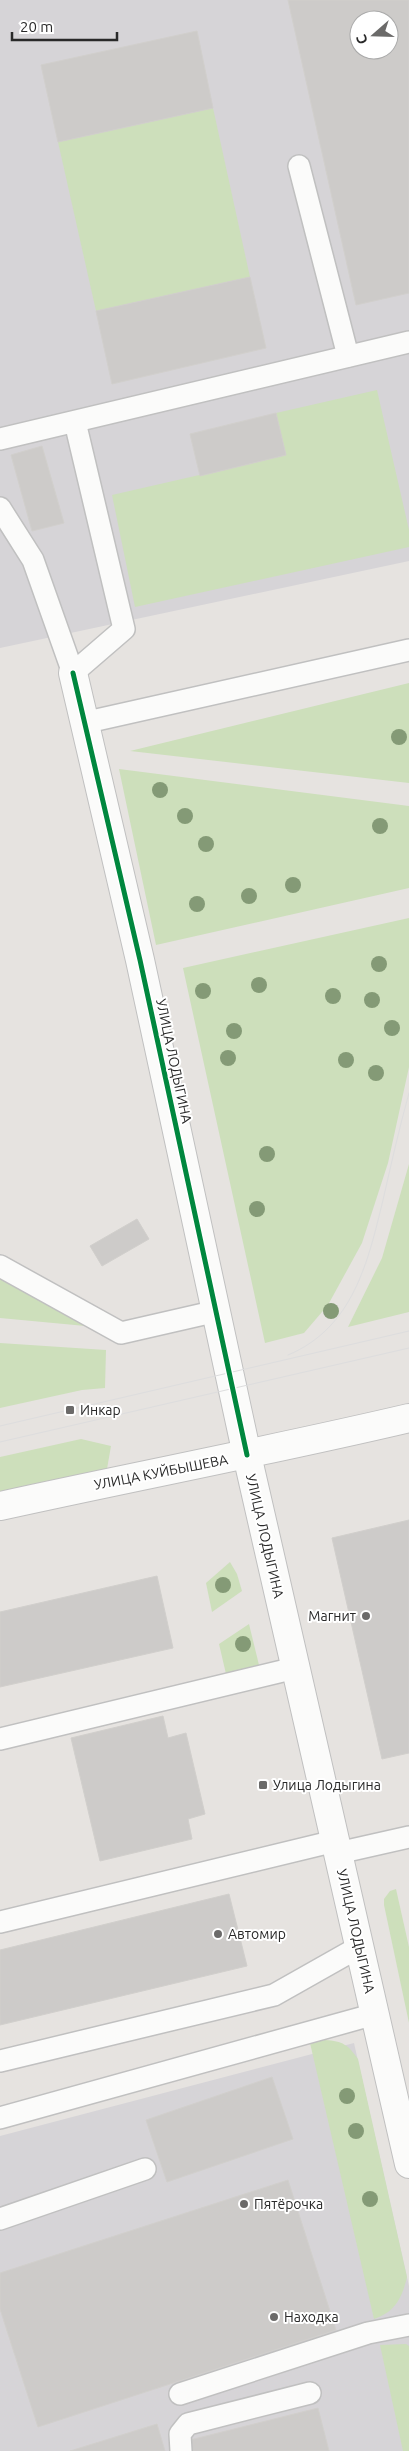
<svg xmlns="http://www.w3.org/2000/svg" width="409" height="2451" viewBox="0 0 409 2451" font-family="Ubuntu,sans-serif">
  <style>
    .industrial { fill: #d6d4d7; fill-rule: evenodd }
    .green { fill: #cddfbb }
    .building { fill: #cdcbc9; stroke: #d1cfcc; fill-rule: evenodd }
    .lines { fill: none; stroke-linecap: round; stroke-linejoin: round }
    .service-casing { stroke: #c0c0c0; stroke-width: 24 }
    .minor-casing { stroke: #c0c0c0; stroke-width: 30 }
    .secondary-casing { stroke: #c0c0c0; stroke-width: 30 }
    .service { stroke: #fbfbfa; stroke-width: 21 }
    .minor { stroke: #fbfbfa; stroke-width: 28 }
    .secondary { stroke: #fbfbfa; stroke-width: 28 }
    .tram { stroke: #ddddde; stroke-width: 1 }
    .cycleway-casing { stroke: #fff; stroke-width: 8 }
    .cycleway { stroke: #00873e; stroke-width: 5 }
    .tree { fill: #849a76 }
    .poi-dot { fill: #6b6a69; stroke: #fff; stroke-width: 2 }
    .labels { text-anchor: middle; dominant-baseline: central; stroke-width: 4; stroke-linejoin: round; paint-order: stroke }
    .street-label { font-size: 14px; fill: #292929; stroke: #fff }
    .poi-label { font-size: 14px; fill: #292929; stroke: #fff; text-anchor: start }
  </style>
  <rect width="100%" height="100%" fill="#e6e3e0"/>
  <!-- industrial -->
  <g class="industrial">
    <path d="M0,0H409V561L0,648ZM359,20H389V50H359Z"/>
    <polygon points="354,2043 409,2286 409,2451 0,2451 0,2136"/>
  </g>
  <!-- green -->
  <g class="green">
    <polygon points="213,108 250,277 96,311 58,142"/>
    <polygon points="377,390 409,530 409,547 135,607 112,495 286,455 276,413"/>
    <polygon points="409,683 409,783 130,751"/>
    <polygon points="119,769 409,806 409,888 156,945"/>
    <polygon points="409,918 409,1067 388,1163 362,1243 328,1305 304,1333 265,1343 183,968"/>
    <polygon points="409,1164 409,1312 348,1327 382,1258"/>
    <polygon points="0,1273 96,1327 0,1318"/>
    <polygon points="0,1343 106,1350 105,1388 82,1390 0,1408"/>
    <polygon points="81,1439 111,1446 107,1469 0,1493 0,1457"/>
    <polygon points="230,1562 237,1574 242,1591 212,1612 206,1583"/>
    <polygon points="249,1624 259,1665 246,1671 226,1674 219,1644"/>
    <polygon points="396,1889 409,1947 409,2023 384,1905 384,1899 390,1891"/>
    <path d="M325,2040C343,2041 348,2045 358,2059L407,2277C402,2298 395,2312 374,2319L310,2043Z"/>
    <polygon points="406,2344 409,2346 409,2451 403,2451 380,2345"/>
  </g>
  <!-- building -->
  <g class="building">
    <path d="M288,0H409V293L356,305ZM359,20H389V50H359Z"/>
    <polygon points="197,31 213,108 58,142 41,65"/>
    <polygon points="250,277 266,348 112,384 96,311"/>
    <polygon points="276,413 286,455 200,476 190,434"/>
    <polygon points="42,446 64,523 32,531 11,455"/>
    <polygon points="137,1219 149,1239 102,1266 90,1246"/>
    <polygon points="409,1520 409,1753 382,1759 332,1538"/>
    <polygon points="157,1576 173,1648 0,1687 0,1612"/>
    <polygon points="163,1716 168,1738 186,1733 205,1814 188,1819 192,1839 100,1861 71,1738"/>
    <polygon points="229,1894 247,1966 0,2025 0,1950"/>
    <polygon points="272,2077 293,2139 167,2182 146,2120"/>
    <polygon points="288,2180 336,2330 38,2427 0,2309 0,2273"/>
    <polygon points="318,2408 329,2451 189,2451 186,2441"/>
    <polygon points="157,2424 165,2451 70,2451"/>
  </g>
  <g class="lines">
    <defs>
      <g id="service">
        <polyline points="299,166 348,356"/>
        <polyline points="0,439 409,342"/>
        <polyline points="0,508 33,560 73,673 124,629 75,422"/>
        <polyline points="83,723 409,650"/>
        <polyline points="0,1266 121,1333 217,1311"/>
        <polyline points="0,1739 295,1668"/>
        <polyline points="338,1853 409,1837"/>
        <polyline points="0,1922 335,1841"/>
        <polyline points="0,2061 274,1995 359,1947"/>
        <polyline points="0,2118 375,2014"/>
        <polyline points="0,2219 145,2169"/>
        <polyline points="180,2394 368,2333 409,2325"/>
        <polyline points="181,2451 180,2434 188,2424 310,2393"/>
      </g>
      <polyline id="minor" points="73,673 140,960 247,1455"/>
      <g id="secondary">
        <polyline points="247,1455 409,2164"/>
        <path d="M0,1506C136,1476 273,1450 409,1418"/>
      </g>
    </defs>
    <!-- service casing -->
    <use href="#service" class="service-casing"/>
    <!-- minor casing -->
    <use href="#minor" class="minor-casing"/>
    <!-- secondary casing -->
    <use href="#secondary" class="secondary-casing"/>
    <!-- service -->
    <use href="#service" class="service"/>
    <!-- minor -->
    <use href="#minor" class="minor"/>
    <!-- secondary -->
    <use href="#secondary" class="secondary"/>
    <!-- tram -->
    <g class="tram">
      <path d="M288,1355C353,1328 368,1262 383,1200C391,1165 399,1129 409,1093"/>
      <polyline points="0,1426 409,1331"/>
      <polyline points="0,1442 409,1348"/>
    </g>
    <defs>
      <polyline id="cycleway" points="73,673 140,960 247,1455"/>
    </defs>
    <!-- cycleway casing -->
    <use href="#cycleway" class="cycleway-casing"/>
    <!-- cycleway -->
    <use href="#cycleway" class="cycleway"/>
  </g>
  <!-- trees -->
  <g class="tree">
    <circle cx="399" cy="737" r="8"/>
    <circle cx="160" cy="790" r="8"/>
    <circle cx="185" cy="816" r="8"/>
    <circle cx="380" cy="826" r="8"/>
    <circle cx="206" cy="844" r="8"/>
    <circle cx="293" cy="885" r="8"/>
    <circle cx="249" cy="896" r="8"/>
    <circle cx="197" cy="904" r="8"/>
    <circle cx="379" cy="964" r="8"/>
    <circle cx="259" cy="985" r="8"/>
    <circle cx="203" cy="991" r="8"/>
    <circle cx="333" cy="996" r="8"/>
    <circle cx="372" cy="1000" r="8"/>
    <circle cx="392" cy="1028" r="8"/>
    <circle cx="234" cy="1031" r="8"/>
    <circle cx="228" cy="1058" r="8"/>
    <circle cx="346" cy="1060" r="8"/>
    <circle cx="376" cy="1073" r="8"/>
    <circle cx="267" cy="1154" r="8"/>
    <circle cx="257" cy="1209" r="8"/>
    <circle cx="331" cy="1311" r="8"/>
    <circle cx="223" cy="1585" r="8"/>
    <circle cx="243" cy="1644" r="8"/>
    <circle cx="347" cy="2096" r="8"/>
    <circle cx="356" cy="2131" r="8"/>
    <circle cx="370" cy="2199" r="8"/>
  </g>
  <!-- markers -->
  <g class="poi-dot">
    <rect x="65" y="1405" width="10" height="10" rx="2.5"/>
    <circle cx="366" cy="1616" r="5"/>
    <rect x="258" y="1780" width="10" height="10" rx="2.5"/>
    <circle cx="218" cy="1934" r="5"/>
    <circle cx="244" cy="2204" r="5"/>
    <circle cx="274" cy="2317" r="5"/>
  </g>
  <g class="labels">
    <!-- street labels -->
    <g class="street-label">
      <text transform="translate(174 1061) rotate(78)">УЛИЦА ЛОДЫГИНА</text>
      <text transform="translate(161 1472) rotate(-11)">УЛИЦА КУЙБЫШЕВА</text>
      <text transform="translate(265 1536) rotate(77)">УЛИЦА ЛОДЫГИНА</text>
      <text transform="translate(356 1931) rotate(77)">УЛИЦА ЛОДЫГИНА</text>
    </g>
    <!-- poi labels -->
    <g class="poi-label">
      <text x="80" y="1410">Инкар</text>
      <text x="356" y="1616" text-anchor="end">Магнит</text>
      <text x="273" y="1785">Улица Лодыгина</text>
      <text x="228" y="1934">Автомир</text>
      <text x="254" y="2204">Пятёрочка</text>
      <text x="284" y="2317">Находка</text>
    </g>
  </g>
  <!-- north arrow -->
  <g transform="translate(374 35) rotate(250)"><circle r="24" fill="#ffffff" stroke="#a9a9a9"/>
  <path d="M0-4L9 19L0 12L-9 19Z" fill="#6b6a69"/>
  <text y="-8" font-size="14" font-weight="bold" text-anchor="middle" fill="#292929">С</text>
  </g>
  <!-- scale -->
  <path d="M12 32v8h105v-8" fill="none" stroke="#292929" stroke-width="2.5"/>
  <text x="20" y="32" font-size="15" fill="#292929" stroke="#ffffff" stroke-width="4" paint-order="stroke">20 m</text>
</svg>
